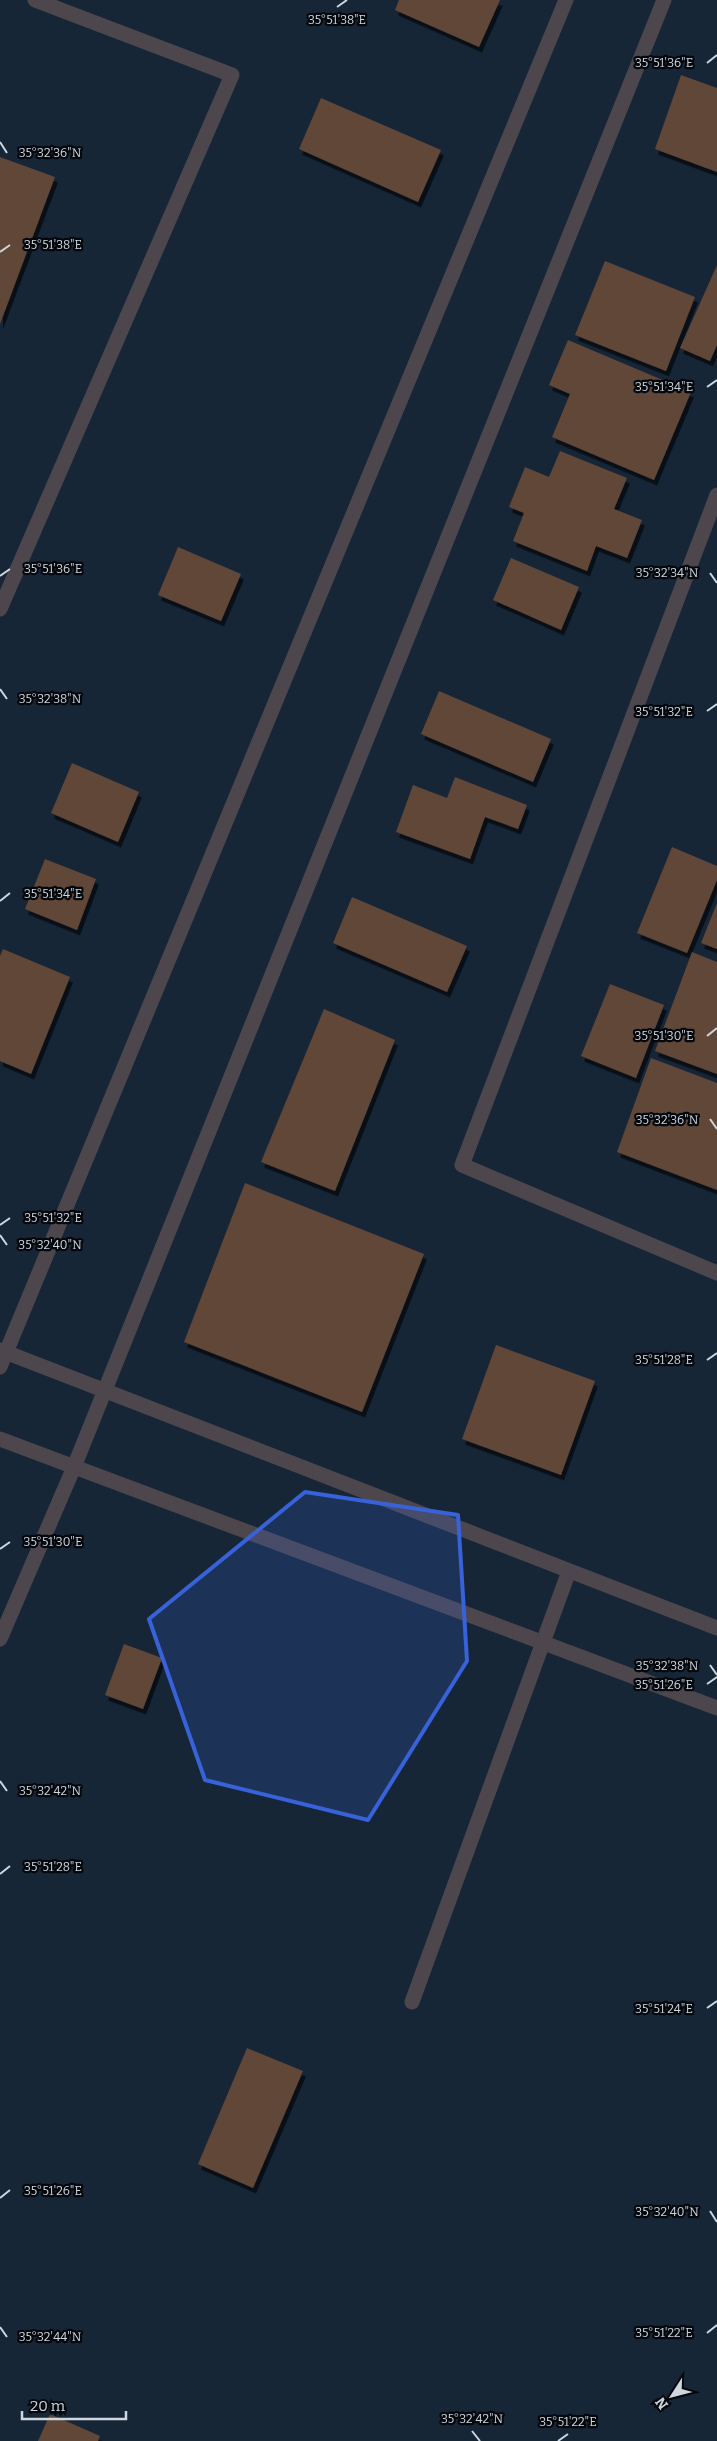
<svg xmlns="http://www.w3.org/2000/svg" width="717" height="2441" viewBox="0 0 717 2441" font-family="Bitter,serif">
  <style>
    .built { fill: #162637 }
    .building { fill: #604637; filter: url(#shadow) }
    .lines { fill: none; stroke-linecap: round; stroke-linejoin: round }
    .minor { stroke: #4d474d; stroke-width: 15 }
    .marked { fill: #3862d9; fill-opacity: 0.2; stroke: #3862d9; stroke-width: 4; stroke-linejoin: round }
    .ticks { fill: none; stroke: #ced6de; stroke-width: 2 }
    .ticks-label { font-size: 12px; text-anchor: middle; fill: #ced6de; stroke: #04070c; stroke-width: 4.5; stroke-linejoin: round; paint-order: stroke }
  </style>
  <defs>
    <filter id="shadow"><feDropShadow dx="3" dy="5.5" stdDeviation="0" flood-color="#0009"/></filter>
  </defs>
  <rect width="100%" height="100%" fill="#121d29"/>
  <!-- built -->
  <rect class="built" x="0" y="0" width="717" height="2441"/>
  <!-- building -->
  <g class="building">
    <polygon points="399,0 500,0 479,47 395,10"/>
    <polygon points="681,75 717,88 717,172 655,149"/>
    <polygon points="321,98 441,150 418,202 299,149"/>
    <polygon points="0,157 55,177 0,324"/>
    <polygon points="605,261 695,297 666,371 575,335"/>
    <polygon points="717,265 717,345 710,361 680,348"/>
    <polygon points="568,340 691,392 654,480 552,437 570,394 549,385"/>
    <polygon points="560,451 627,478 614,509 642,520 627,558 596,546 587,571 513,541 524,513 509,507 525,467 549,477"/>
    <polygon points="178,547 241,574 221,621 158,595"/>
    <polygon points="511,558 579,587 561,630 493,600"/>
    <polygon points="439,691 551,739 533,782 421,734"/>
    <polygon points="72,763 139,792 118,842 51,813"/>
    <polygon points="455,777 527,805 518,829 485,817 470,859 396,832 413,785 447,798"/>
    <polygon points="672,847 717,866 717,880 687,953 637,933"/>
    <polygon points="45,859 96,879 77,930 25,909"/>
    <polygon points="352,897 467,946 447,992 333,943"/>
    <polygon points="717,903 717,949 701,943"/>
    <polygon points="3,949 70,977 31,1074 0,1061 0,956"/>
    <polygon points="692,952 717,962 717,1074 655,1051"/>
    <polygon points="610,984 664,1005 636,1078 581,1056"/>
    <polygon points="324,1009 395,1040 335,1191 261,1162"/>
    <polygon points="651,1058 717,1083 717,1190 617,1152"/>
    <polygon points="245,1183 424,1254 362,1412 184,1342"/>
    <polygon points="496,1345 595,1381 561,1475 462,1439"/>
    <polygon points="124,1644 162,1658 143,1709 105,1695"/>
    <polygon points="247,2048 303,2071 253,2188 198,2164"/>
    <polygon points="50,2414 100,2436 98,2441 38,2441"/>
  </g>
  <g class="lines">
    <!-- minor -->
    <g class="minor">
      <polyline points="717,495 462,1165 717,1273"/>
      <polyline points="0,609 232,75 35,0"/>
      <polyline points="0,1350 717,1628"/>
      <polyline points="0,1367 566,0"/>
      <polyline points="0,1439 717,1708"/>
      <polyline points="0,1639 74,1467 664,0"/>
      <polyline points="412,2002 569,1571"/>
    </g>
  </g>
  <!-- marked area -->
  <path class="marked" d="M305,1492L458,1515L467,1661L368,1820L205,1780L149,1619Z"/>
  <!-- ticks -->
  <path class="ticks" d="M337,7L347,0M707,63L717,55M0,142L7,153M0,252L10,245M707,387L717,380M710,573L717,583M0,576L10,569M0,689L7,699M707,711L717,704M0,901L10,893M707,1036L717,1028M710,1119L717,1129M0,1225L10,1218M0,1235L7,1245M707,1360L717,1353M0,1549L10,1542M710,1665L717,1675M707,1684L717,1677M0,1781L7,1791M0,1874L10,1866M707,2008L717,2001M0,2198L10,2190M710,2211L717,2222M0,2327L7,2337M707,2333L717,2325M472,2431L480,2441M558,2441L568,2434"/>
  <g class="ticks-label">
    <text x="337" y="24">35°51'38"E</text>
    <text x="664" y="67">35°51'36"E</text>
    <text x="50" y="157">35°32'36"N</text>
    <text x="53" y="249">35°51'38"E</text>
    <text x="664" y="391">35°51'34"E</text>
    <text x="53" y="573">35°51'36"E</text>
    <text x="667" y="577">35°32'34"N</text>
    <text x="50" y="703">35°32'38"N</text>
    <text x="664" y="716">35°51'32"E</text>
    <text x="53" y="898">35°51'34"E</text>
    <text x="664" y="1040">35°51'30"E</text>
    <text x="667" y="1124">35°32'36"N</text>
    <text x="53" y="1222">35°51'32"E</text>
    <text x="50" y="1249">35°32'40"N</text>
    <text x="664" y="1364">35°51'28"E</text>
    <text x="53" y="1546">35°51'30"E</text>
    <text x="667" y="1670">35°32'38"N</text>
    <text x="664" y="1689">35°51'26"E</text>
    <text x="50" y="1795">35°32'42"N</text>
    <text x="53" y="1871">35°51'28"E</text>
    <text x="664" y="2013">35°51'24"E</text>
    <text x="53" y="2195">35°51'26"E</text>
    <text x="667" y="2216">35°32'40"N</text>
    <text x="664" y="2337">35°51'22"E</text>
    <text x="50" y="2341">35°32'44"N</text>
    <text x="472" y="2423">35°32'42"N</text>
    <text x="568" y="2426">35°51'22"E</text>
  </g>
  <!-- north arrow -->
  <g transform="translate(672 2396) rotate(234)" stroke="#04070c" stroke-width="4" paint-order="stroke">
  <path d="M0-4L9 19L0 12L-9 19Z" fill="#ced6de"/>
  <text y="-8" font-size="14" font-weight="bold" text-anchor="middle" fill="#ced6de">N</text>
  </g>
  <!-- scale -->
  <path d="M22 2411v8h104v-8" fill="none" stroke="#ced6de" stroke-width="2.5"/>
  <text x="30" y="2411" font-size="15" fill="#ced6de" stroke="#04070c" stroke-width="4" paint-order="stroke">20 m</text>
</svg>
